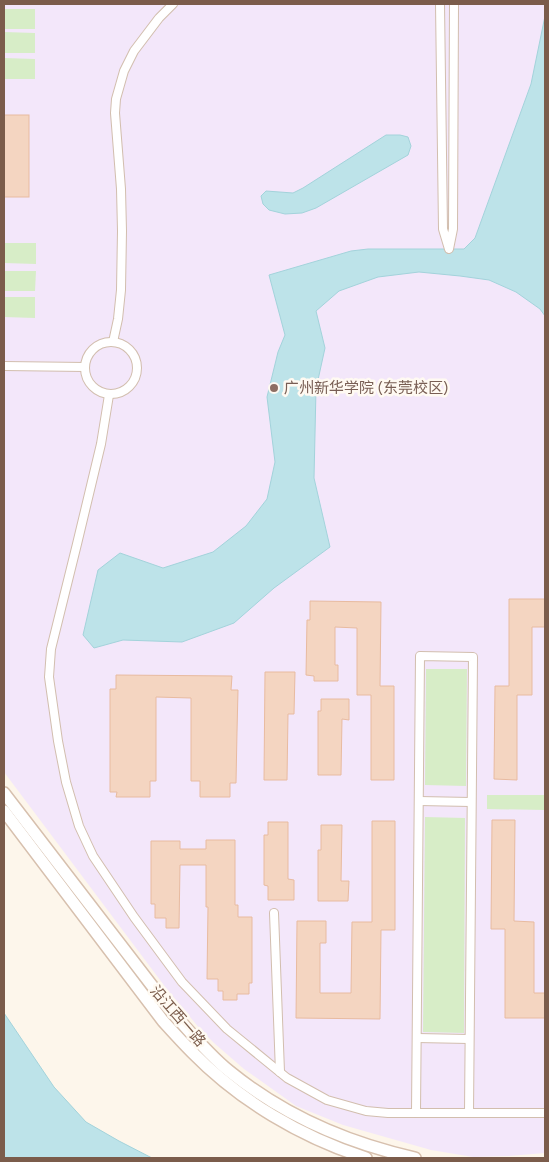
<svg xmlns="http://www.w3.org/2000/svg" width="549" height="1162" viewBox="0 0 549 1162" font-family="Figtree,'Noto Sans SC',sans-serif">
  <style>
    .education { fill: #f3e7fa }
    .green { fill: #d7edc7 }
    .water { fill: #bde3e9; stroke: #a3d3db }
    .building { fill: #f4d5c1; stroke: #e8bba0 }
    .lines { fill: none; stroke-linecap: round; stroke-linejoin: round }
    .street-casing { stroke: #d2beae; stroke-width: 10 }
    .secondary-casing { stroke: #d7c0ae; stroke-width: 14 }
    .street { stroke: #fff; stroke-width: 8 }
    .secondary { stroke: #fff; stroke-width: 11 }
    .education-dot { fill: #8d6e63; stroke: #fffaf2; stroke-width: 2 }
    .labels { text-anchor: middle; dominant-baseline: central; stroke-width: 5; stroke-linejoin: round; paint-order: stroke }
    .education-label { font-size: 15px; fill: #785e54; stroke: #fffaf2; text-anchor: start }
    .street-label { font-size: 15px; fill: #7b5c4b; stroke: #fffaf2 }
  </style>
  <rect width="100%" height="100%" fill="#fdf6eb"/>
  <!-- education -->
  <polygon class="education" points="4,4 545,4 545,1153 509,1156 473,1157 431,1150 343,1125 296,1106 244,1069 214,1043 200,1029 166,988 4,772"/>
  <!-- green -->
  <g class="green">
    <rect x="4" y="9" width="31" height="20"/>
    <polygon points="4,32 35,33 35,53 4,53"/>
    <polygon points="4,58 35,59 35,79 4,79"/>
    <polygon points="4,243 36,243 36,264 4,263"/>
    <polygon points="4,271 36,271 35,291 4,291"/>
    <polygon points="4,297 35,297 35,318 4,317"/>
    <polygon points="426,669 467,669 466,786 425,785"/>
    <polygon points="487,795 545,795 545,810 487,809"/>
    <polygon points="425,817 465,818 464,1033 423,1032"/>
  </g>
  <!-- water -->
  <g class="water">
    <polygon points="545,16 545,316 540,309 516,292 489,280 460,276 419,272 378,277 339,291 316,311 325,348 316,389 314,478 330,547 274,588 234,623 182,642 123,640 94,648 83,635 98,570 120,553 163,568 213,552 246,526 267,499 275,462 267,397 278,352 285,335 269,275 351,251 368,249 464,249 475,238 531,84"/>
    <polygon points="386,135 400,135 408,137 411,146 408,155 316,208 302,213 285,214 269,210 263,204 261,196 266,191 293,193 303,188"/>
    <polygon points="4,1013 54,1087 86,1122 119,1141 152,1158 4,1158"/>
  </g>
  <!-- building -->
  <g class="building">
    <rect x="4" y="115" width="25" height="82"/>
    <polygon points="509,599 545,599 545,627 532,627 532,695 517,695 517,780 494,779 495,686 509,686"/>
    <polygon points="310,601 381,602 380,686 394,686 394,780 371,780 371,695 357,695 357,628 335,627 335,665 338,665 338,681 314,681 314,676 306,675 307,620 310,620"/>
    <polygon points="265,672 295,672 294,714 288,714 287,780 264,780"/>
    <polygon points="116,675 232,676 231,690 238,690 237,732 236,783 230,783 230,797 200,797 200,781 191,781 191,698 156,697 156,781 150,781 150,797 116,797 117,792 110,792 110,689 116,689"/>
    <polygon points="321,699 349,699 349,720 342,719 341,775 318,775 318,711 321,711"/>
    <polygon points="492,820 515,820 514,921 534,922 534,993 545,993 545,1018 505,1018 505,929 491,929"/>
    <polygon points="372,821 395,821 395,930 381,930 380,1019 296,1018 297,921 326,921 326,943 320,943 320,993 351,993 352,922 372,922"/>
    <polygon points="268,822 288,822 288,879 294,880 294,900 268,900 268,886 264,885 264,835 268,835"/>
    <polygon points="321,825 342,825 341,881 349,881 348,901 318,901 318,850 321,850"/>
    <polygon points="206,840 235,840 235,905 238,905 238,917 252,917 252,983 249,983 249,994 237,994 237,1000 223,1000 223,991 218,991 218,979 207,979 208,907 206,907 206,865 180,865 179,928 166,928 166,918 155,918 155,904 151,904 151,841 180,841 180,849 206,849"/>
  </g>
  <g class="lines">
    <defs>
      <g id="street">
        <polyline points="440,4 443,229 449,249 453,229 454,4"/>
        <circle cx="111" cy="368" r="26"/>
        <polyline points="113,342 118,319 121,290 122,231 121,189 115,113 116,99 124,71 134,51 159,18 173,4"/>
        <polyline points="4,366 85,367"/>
        <polyline points="109,395 101,444 77,544 51,649 49,677 58,741 66,782 79,826 93,856 134,917 182,982 227,1029 287,1078 327,1100 366,1111 388,1113 545,1113"/>
        <polyline points="419,801 471,802"/>
        <polyline points="274,913 280,1072"/>
        <polyline points="417,1038 469,1039"/>
        <polyline points="416,1113 420,656 473,657 469,1113"/>
      </g>
      <g id="secondary">
        <path d="M4,793L173,1013C191,1033 208,1054 229,1071C283,1115 348,1143 415,1158"/>
        <path d="M4,811L163,1021C173,1032 182,1042 192,1052C240,1101 301,1137 366,1158"/>
      </g>
    </defs>
    <!-- street casing -->
    <use href="#street" class="street-casing"/>
    <!-- secondary casing -->
    <use href="#secondary" class="secondary-casing"/>
    <!-- street -->
    <use href="#street" class="street"/>
    <!-- secondary -->
    <use href="#secondary" class="secondary"/>
  </g>
  <!-- markers -->
  <circle class="education-dot" cx="274" cy="388" r="5"/>
  <g class="labels">
    <!-- education labels -->
    <g class="education-label">
      <text x="284" y="388">广州新华学院 (东莞校区)</text>
    </g>
    <!-- street labels -->
    <g class="street-label">
      <text transform="translate(178 1016) rotate(49)">沿江西一路</text>
    </g>
  </g>
  <!-- border -->
  <rect width="549" height="1162" fill="none" stroke="#7b5c4b" stroke-width="10"/>
</svg>
